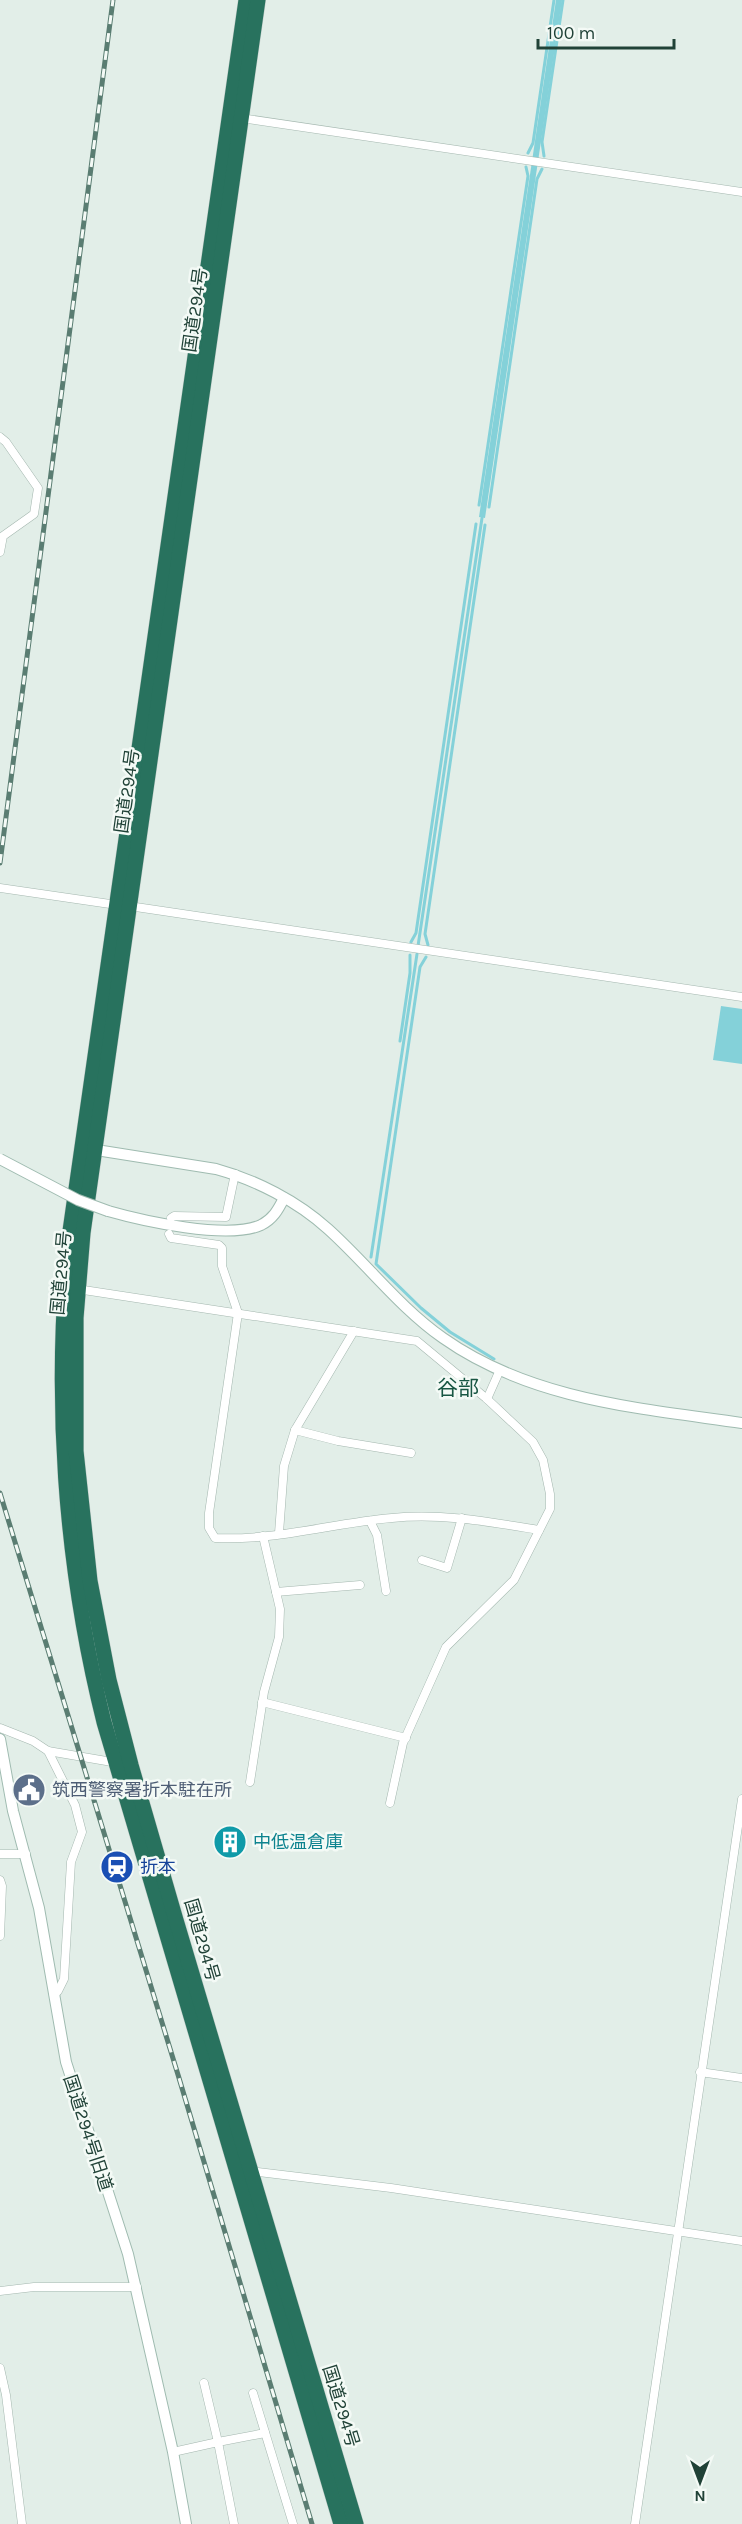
<svg xmlns="http://www.w3.org/2000/svg" width="742" height="2524" viewBox="0 0 742 2524" font-family="Karla,'Noto Sans JP',sans-serif">
  <style>
    .water { fill: #84d1d9 }
    .lines { fill: none; stroke-linecap: round; stroke-linejoin: round }
    .stream { stroke: #84d1d9; stroke-width: 3 }
    .street-casing { stroke: #a4b7af; stroke-width: 9 }
    .secondary-casing { stroke: #9fbbb0; stroke-width: 12 }
    .highway-casing { stroke: #c1cac7; stroke-width: 16 }
    .street { stroke: #fff; stroke-width: 8 }
    .secondary { stroke: #fff; stroke-width: 10 }
    .highway { stroke: #28725e; stroke-width: 15 }
    .rail-casing { stroke: #5a7d72; stroke-width: 5 }
    .rail { stroke: #f4faf6; stroke-width: 3; stroke-dasharray: 9; stroke-linecap: butt }
    .secondary-bridge-casing { stroke: #9fbbb0; stroke-width: 12; stroke-linecap: butt }
    .secondary-bridge { stroke: #fff; stroke-width: 10 }
    .labels { text-anchor: middle; dominant-baseline: central; stroke-width: 5; stroke-linejoin: round; paint-order: stroke }
    .street-label { font-size: 18px; fill: #204237; stroke: #f4faf6 }
    .service-label { font-size: 18px; fill: #4e5e75; stroke: #f4faf6; text-anchor: start }
    .culture-label { font-size: 18px; fill: #0d838f; stroke: #f4faf6; text-anchor: start }
    .transit-label { font-size: 18px; fill: #164399; stroke: #f4faf6; text-anchor: start }
    .quarter-label { font-size: 21px; fill: #195744; stroke: #f4faf6 }
  </style>
  <rect width="100%" height="100%" fill="#e2eee8"/>
  <!-- water -->
  <g class="water">
    <polygon points="556,0 562,0 485,518 479,517"/>
    <polygon points="721,1006 742,1009 742,1064 713,1060"/>
  </g>
  <g class="lines">
    <!-- stream -->
    <g class="stream">
      <polyline points="528,153 533,143 554,0"/>
      <polyline points="544,156 542,142 563,0"/>
      <polyline points="479,505 528,176 526,167"/>
      <polyline points="489,507 537,179 542,169"/>
      <polyline points="411,942 416,933 476,524"/>
      <polyline points="428,945 425,934 485,525"/>
      <polyline points="418,946 482,518"/>
      <polyline points="426,957 420,967 376,1264 421,1308 450,1332 494,1359"/>
      <polyline points="400,1041 410,973 410,955"/>
      <polyline points="371,1257 417,954"/>
    </g>
    <defs>
      <g id="street">
        <polyline points="241,118 742,192"/>
        <polyline points="0,437 6,442 38,488 34,514 3,536 0,552"/>
        <polyline points="0,888 117,905"/>
        <polyline points="129,906 742,997"/>
        <polyline points="171,1218 174,1216 226,1217 235,1174"/>
        <path d="M169,1234L171,1238L219,1245L222,1248V1266L238,1313L209,1513V1528L215,1538C275,1541 333,1523 392,1518C442,1513 490,1522 539,1530"/>
        <polyline points="77,1289 417,1341 487,1399 533,1442 543,1460 550,1494 550,1509 514,1580 446,1647 403,1743 390,1803"/>
        <polyline points="487,1399 499,1372"/>
        <polyline points="295,1430 338,1441 411,1453"/>
        <polyline points="370,1521 377,1535 386,1591"/>
        <polyline points="279,1533 284,1466 295,1430 354,1331"/>
        <polyline points="422,1560 447,1568 462,1518"/>
        <polyline points="276,1592 360,1585"/>
        <polyline points="262,1702 406,1738"/>
        <polyline points="0,1728 33,1741 48,1751 118,1763"/>
        <polyline points="48,1751 75,1805 82,1832 71,1862 64,1979 58,1991 54,1995"/>
        <polyline points="250,1782 264,1692 279,1637 280,1609 263,1536"/>
        <polyline points="0,1854 26,1854"/>
        <polyline points="0,1880 2,1886 0,1936"/>
        <polyline points="700,2072 742,2078"/>
        <polyline points="250,2171 391,2188 742,2241"/>
        <polyline points="0,2291 34,2287 137,2287"/>
        <polyline points="0,2368 6,2395 22,2524"/>
        <polyline points="204,2383 218,2442 265,2433"/>
        <polyline points="253,2393 293,2524"/>
        <polyline points="173,2452 218,2442 234,2524"/>
        <polyline points="635,2524 742,1799"/>
      </g>
      <g id="secondary">
        <path d="M90,1149L216,1169C256,1180 297,1201 328,1229C367,1264 399,1307 443,1338C531,1400 638,1408 742,1423"/>
        <path d="M108,1211C143,1221 228,1240 261,1225C273,1219 278,1210 284,1198"/>
        <polyline points="0,1739 13,1811 39,1908 66,2062 128,2254 173,2452 186,2524"/>
      </g>
      <g id="highway">
        <path d="M246,0L70,1231C53,1394 64,1562 104,1722L341,2524"/>
        <polyline points="258,0 83,1233 76,1318 76,1451 90,1581 109,1680 131,1765 176,1920 356,2524"/>
      </g>
    </defs>
    <!-- street casing -->
    <use href="#street" class="street-casing"/>
    <!-- secondary casing -->
    <use href="#secondary" class="secondary-casing"/>
    <!-- highway casing -->
    <use href="#highway" class="highway-casing"/>
    <!-- street -->
    <use href="#street" class="street"/>
    <!-- secondary -->
    <use href="#secondary" class="secondary"/>
    <!-- highway -->
    <use href="#highway" class="highway"/>
    <defs>
      <g id="rail">
        <polyline points="0,863 113,0"/>
        <polyline points="0,1493 179,2078 312,2524"/>
      </g>
    </defs>
    <!-- rail casing -->
    <use href="#rail" class="rail-casing"/>
    <!-- rail -->
    <use href="#rail" class="rail"/>
    <defs>
      <polyline id="secondary-bridge" points="0,1159 78,1200 108,1211"/>
    </defs>
    <!-- secondary-bridge casing -->
    <use href="#secondary-bridge" class="secondary-bridge-casing"/>
    <!-- secondary-bridge -->
    <use href="#secondary-bridge" class="secondary-bridge"/>
  </g>
  <!-- icons -->
  <defs>
    <symbol id="civic-disc" viewBox="-11 -11 22 22"><circle r="9.5" fill="#5c6f8a" stroke="#f4faf6"/><path d="M-.6-6.5H3V-4.5H.6V-3L4-1V1h2V6H-6V1h2V-1L-.6-3ZM-1.2 2.5V6h2.4V2.5Z" fill="#fff"/></symbol>
    <symbol id="building-disc" viewBox="-11 -11 22 22"><circle r="9.5" fill="#0f9aa8" stroke="#f4faf6"/><path d="M-4-6H4V6H1V3H-1V6H-4ZM-2.5-4.3h1.7v1.8h-1.7ZM.8-4.3h1.7v1.8H.8ZM-2.5-1h1.7V.8h-1.7ZM.8-1h1.7V.8H.8Z" fill="#fff"/></symbol>
    <symbol id="station-disc" viewBox="-11 -11 22 22"><circle r="9.5" fill="#1a4fb4" stroke="#f4faf6"/><path d="M-3-6H3Q5-6 5-4V2Q5 4 3 4L4.5 6H3L1.5 4h-3L-3 6H-4.5L-3 4Q-5 4-5 2V-4Q-5-6-3-6ZM-3.5-4v3h7v-3ZM-3.5 1v1.5H-2V1ZM2 1v1.5H3.5V1Z" fill="#fff"/></symbol>
  </defs>
  <g fill-rule="evenodd">
    <use href="#civic-disc" x="10" y="1771" width="38" height="38"/>
    <use href="#building-disc" x="211" y="1823" width="38" height="38"/>
    <use href="#station-disc" x="98" y="1848" width="38" height="38"/>
  </g>
  <g class="labels">
    <!-- street labels -->
    <g class="street-label">
      <text transform="translate(195 310) rotate(-82)">国道294号</text>
      <text transform="translate(127 791) rotate(-82)">国道294号</text>
      <text transform="translate(61 1273) rotate(-85)">国道294号</text>
      <text transform="translate(202 1940) rotate(74)">国道294号</text>
      <text transform="translate(88 2133) rotate(72)">国道294号旧道</text>
      <text transform="translate(341 2406) rotate(73)">国道294号</text>
    </g>
    <!-- service labels -->
    <g class="service-label">
      <text x="52" y="1790">筑西警察署折本駐在所</text>
    </g>
    <!-- culture labels -->
    <g class="culture-label">
      <text x="253" y="1842">中低温倉庫</text>
    </g>
    <!-- transit labels -->
    <g class="transit-label">
      <text x="140" y="1867">折本</text>
    </g>
    <!-- quarter labels -->
    <g class="quarter-label">
      <text x="458" y="1388">谷部</text>
    </g>
  </g>
  <!-- north arrow -->
  <g transform="translate(700 2482) rotate(180)" stroke="#f4faf6" stroke-width="4.5" paint-order="stroke">
  <path d="M0-4.5L10 22L0 15L-10 22Z" fill="#204237"/>
  <text y="-9" font-size="16" font-weight="bold" text-anchor="middle" fill="#204237">N</text>
  </g>
  <!-- scale -->
  <path d="M538 39v9h136v-9" fill="none" stroke="#204237" stroke-width="3"/>
  <text x="547" y="39" font-size="18" fill="#204237" stroke="#f4faf6" stroke-width="4.5" paint-order="stroke">100 m</text>
</svg>
